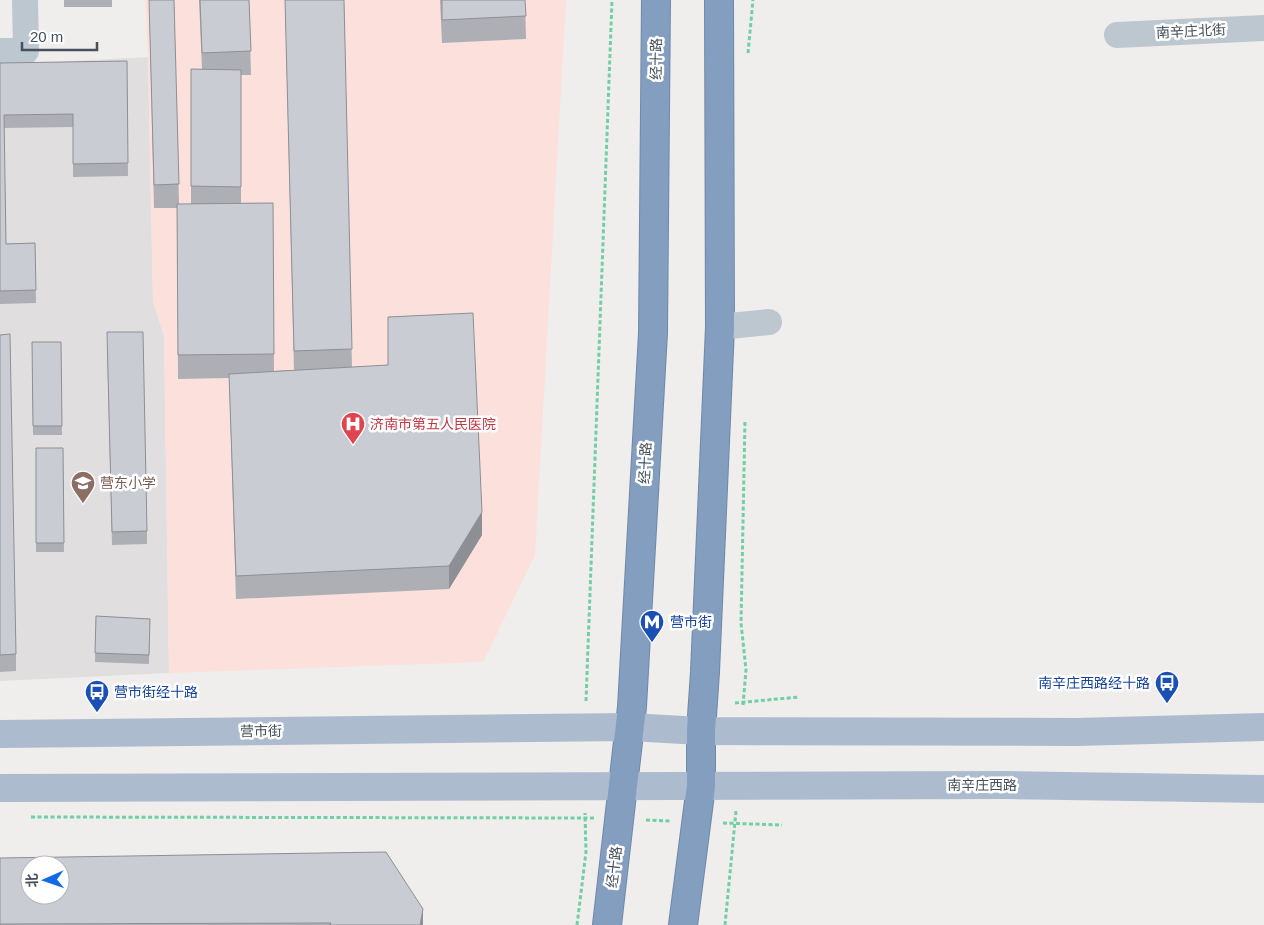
<svg xmlns="http://www.w3.org/2000/svg" width="1264" height="925" viewBox="0 0 1264 925" font-family="Arial,'Noto Sans SC',sans-serif">
  <style>
    .education { fill: #e1dedf }
    .medical { fill: #fbe0dc }
    .lines { fill: none; stroke-linecap: round; stroke-linejoin: round }
    .highway-casing { stroke: #6e89aa; stroke-width: 30 }
    .path { stroke: #70cfa3; stroke-width: 3; stroke-dasharray: 4 2.5; stroke-linecap: butt }
    .street { stroke: #bdc7d0; stroke-width: 26 }
    .primary { stroke: #acbcce; stroke-width: 28 }
    .highway { stroke: #839ebf; stroke-width: 28 }
    .wall { fill: #aeafb5 }
    .shaded-wall { fill: #8d8f94 }
    .building { fill: #caccd3; stroke: #8d8f94; fill-rule: evenodd }
    .labels { text-anchor: middle; dominant-baseline: central; stroke-width: 5; stroke-linejoin: round; paint-order: stroke }
    .street-label { font-size: 14px; fill: #45505c; stroke: #fff }
    .health-label { font-size: 14px; fill: #be3a42; stroke: #fff; text-anchor: start }
    .education-label { font-size: 14px; fill: #785e54; stroke: #fff; text-anchor: start }
    .transit-label { font-size: 14px; fill: #164399; stroke: #fff; text-anchor: start }
  </style>
  <rect width="100%" height="100%" fill="#f0eded"/>
  <!-- education -->
  <polygon class="education" points="148,57 153,301 164,336 169,673 0,681 0,65"/>
  <!-- medical -->
  <polygon class="medical" points="145,0 566,0 535,555 483,662 169,673 164,336 153,301 148,57"/>
  <g class="lines">
    <defs>
      <g id="highway">
        <polyline points="607,925 632,707 653,333 656,0"/>
        <polyline points="683,925 701,786 701,731 705,672 720,327 719,0"/>
      </g>
    </defs>
    <!-- highway casing -->
    <use href="#highway" class="highway-casing"/>
    <!-- path -->
    <g class="path">
      <polyline points="748,53 753,0"/>
      <polyline points="586,701 612,0"/>
      <polyline points="735,703 799,697"/>
      <polyline points="743,705 746,670 741,623 745,420"/>
      <polyline points="31,817 594,818"/>
      <polyline points="646,820 672,821"/>
      <polyline points="723,823 782,825"/>
      <polyline points="577,925 586,852 585,813"/>
      <polyline points="725,925 736,811"/>
    </g>
    <!-- street -->
    <g class="street">
      <polyline points="1117,35 1264,28"/>
      <polyline points="0,51 26,51 25,0"/>
      <polyline points="720,327 769,322"/>
    </g>
    <!-- primary -->
    <g class="primary">
      <polyline points="0,734 630,727 701,731 1077,732 1264,727"/>
      <polyline points="0,788 1006,785 1264,789"/>
    </g>
    <!-- highway -->
    <use href="#highway" class="highway"/>
  </g>
  <!-- wall -->
  <g class="wall">
    <rect x="64" y="0" width="48" height="7"/>
    <polygon points="149,0 174,0 179,204 191,204 191,69 202,69 199,0 249,0 251,75 241,75 241,203 273,203 274,371 294,370 285,0 344,0 352,367 482,535 449,589 236,599 229,378 178,379 177,208 154,208"/>
    <polygon points="440,0 525,0 526,39 442,43"/>
    <polygon points="127,61 128,176 73,177 73,127 4,128 6,244 35,243 36,303 0,304 0,63"/>
    <polygon points="0,335 16,654 16,671 0,672"/>
    <polygon points="32,342 61,342 62,435 33,435"/>
    <polygon points="107,346 147,531 147,544 112,545"/>
    <polygon points="36,448 63,448 64,552 36,552"/>
    <polygon points="96,616 150,619 149,664 95,662"/>
    <polygon points="0,858 423,925 0,925"/>
  </g>
  <!-- shaded-wall -->
  <g class="shaded-wall">
    <polygon points="482,512 482,535 449,589 449,566"/>
    <polygon points="423,909 423,925 420,925"/>
  </g>
  <!-- building -->
  <g class="building">
    <polygon points="149,0 174,0 179,184 154,185"/>
    <polygon points="200,0 249,0 251,51 202,53"/>
    <polygon points="285,0 344,0 352,349 294,351"/>
    <polygon points="442,0 525,0 526,16 442,20"/>
    <polygon points="127,61 128,163 73,164 73,114 4,115 6,244 35,243 36,290 0,291 0,63"/>
    <polygon points="191,69 241,70 241,187 191,186"/>
    <polygon points="273,203 274,354 178,355 177,204"/>
    <polygon points="473,313 482,512 449,566 236,576 229,374 388,365 388,317"/>
    <polygon points="107,332 143,332 147,531 112,532"/>
    <polygon points="10,334 16,654 0,655 0,335"/>
    <polygon points="32,342 61,342 62,426 33,426"/>
    <polygon points="36,448 63,448 64,543 36,543"/>
    <polygon points="96,616 150,619 149,655 95,653"/>
    <path d="M386,852L423,909L420,925H330L331,923L0,924V858ZM30,865H60V895H30Z"/>
  </g>
  <!-- icons -->
  <defs>
    <symbol id="hospital-pin" viewBox="-11 -11 22 30"><path d="M0 17L-7.5 6A9.5 9.5 0 1 1 7.5 6Z" fill="#e0444e" stroke="#fff"/><path d="M-5-5h3v3.5h4V-5h3V5h-3V1.5h-4V5h-3Z" fill="#fff"/></symbol>
    <symbol id="school-pin" viewBox="-11 -11 22 30"><path d="M0 17L-7.5 6A9.5 9.5 0 1 1 7.5 6Z" fill="#8d6e63" stroke="#fff"/><path d="M0-5L7-2L0 1L-7-2ZM-4 1L0 2.5L4 1V4Q0 6-4 4Z" fill="#fff"/></symbol>
    <symbol id="metro-pin" viewBox="-11 -11 22 30"><path d="M0 17L-7.5 6A9.5 9.5 0 1 1 7.5 6Z" fill="#1a4fb4" stroke="#fff"/><path d="M-5.5 5V-5H-3L0 0L3-5H5.5V5H3V-.5L0 4L-3-.5V5Z" fill="#fff"/></symbol>
    <symbol id="bus-pin" viewBox="-11 -11 22 30"><path d="M0 17L-7.5 6A9.5 9.5 0 1 1 7.5 6Z" fill="#1a4fb4" stroke="#fff"/><path d="M-5-6H5V4H4V6H2V4H-2V6H-4V4H-5ZM-3.5-4V0h7V-4ZM-3.5 1.2v1.5H-2V1.2ZM2 1.2v1.5H3.5V1.2Z" fill="#fff"/></symbol>
  </defs>
  <g fill-rule="evenodd">
    <use href="#hospital-pin" x="339" y="410" width="28" height="38"/>
    <use href="#school-pin" x="69" y="469" width="28" height="38"/>
    <use href="#metro-pin" x="638" y="608" width="28" height="38"/>
    <use href="#bus-pin" x="1153" y="669" width="28" height="38"/>
    <use href="#bus-pin" x="83" y="678" width="28" height="38"/>
  </g>
  <g class="labels">
    <!-- street labels -->
    <g class="street-label">
      <text transform="translate(1191 31) rotate(-3)">南辛庄北街</text>
      <text transform="translate(656 59) rotate(-89)">经十路</text>
      <text transform="translate(645 463) rotate(-87)">经十路</text>
      <text transform="translate(261 731) rotate(-1)">营市街</text>
      <text x="982" y="785">南辛庄西路</text>
      <text transform="translate(614 867) rotate(-83)">经十路</text>
    </g>
    <!-- health labels -->
    <g class="health-label">
      <text x="370" y="424">济南市第五人民医院</text>
    </g>
    <!-- education labels -->
    <g class="education-label">
      <text x="100" y="483">营东小学</text>
    </g>
    <!-- transit labels -->
    <g class="transit-label">
      <text x="670" y="622">营市街</text>
      <text x="1150" y="683" text-anchor="end">南辛庄西路经十路</text>
      <text x="114" y="692">营市街经十路</text>
    </g>
  </g>
  <!-- north arrow -->
  <g transform="translate(45 880) rotate(268)"><circle r="24" fill="#ffffff" stroke="#b5b9be"/>
  <path d="M0-4L9 19L0 12L-9 19Z" fill="#1369e5"/>
  <text y="-8" font-size="14" font-weight="bold" text-anchor="middle" fill="#45505c">北</text>
  </g>
  <!-- scale -->
  <path d="M22 42v8h75v-8" fill="none" stroke="#45505c" stroke-width="2.5"/>
  <text x="30" y="42" font-size="15" fill="#45505c" stroke="#ffffff" stroke-width="4" paint-order="stroke">20 m</text>
</svg>
